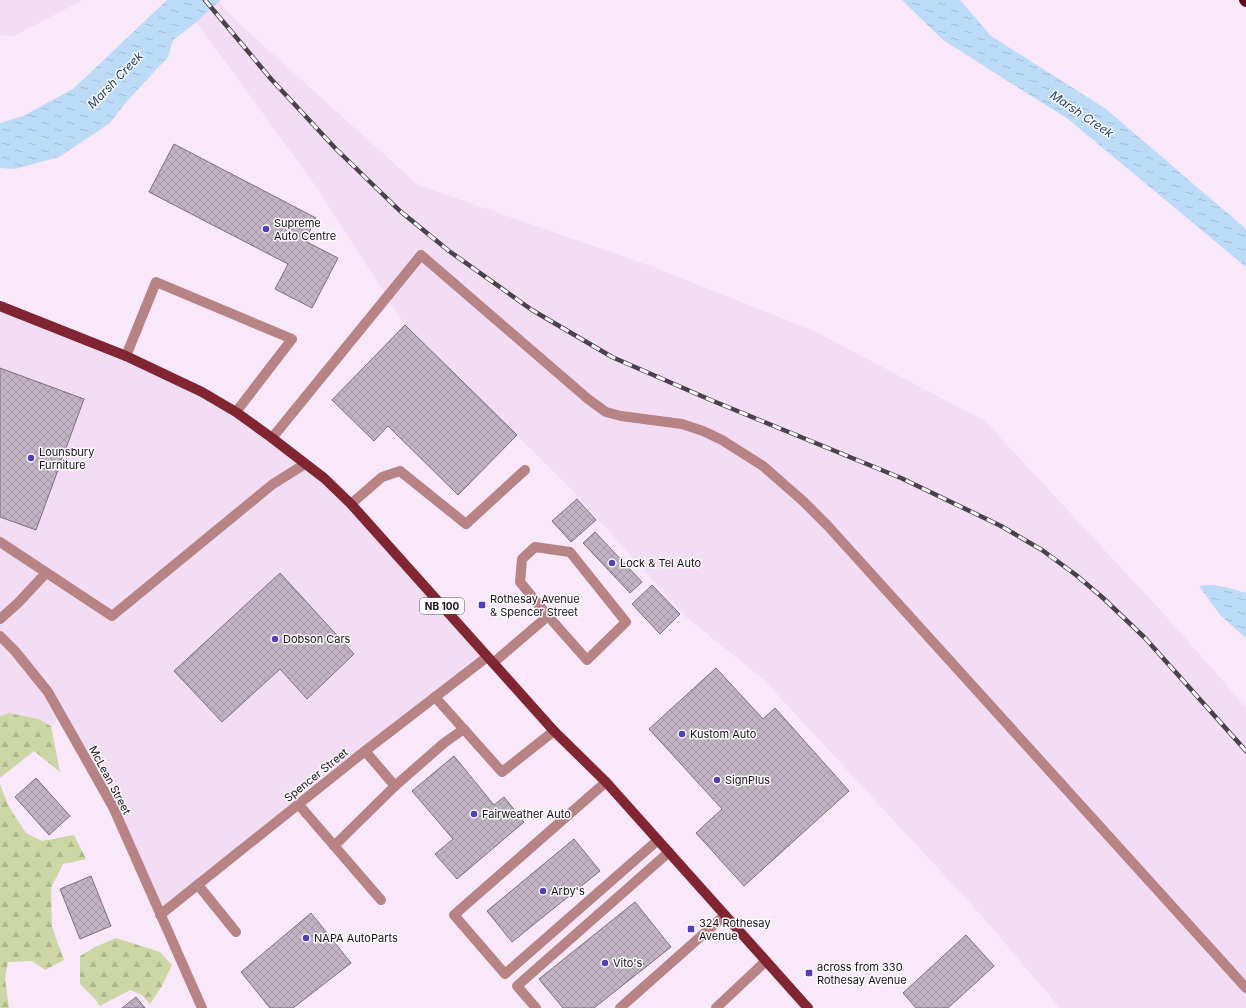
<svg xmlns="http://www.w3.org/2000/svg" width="1246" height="1008" viewBox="0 0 1246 1008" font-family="Inter,sans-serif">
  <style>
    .built { fill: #f3ddf5 }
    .forest { fill: url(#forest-firs) }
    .water { fill: url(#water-ripples) }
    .building { fill: url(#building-cross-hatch); stroke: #7d6f7f }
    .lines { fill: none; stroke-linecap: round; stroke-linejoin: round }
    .lane { stroke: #b88385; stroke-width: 10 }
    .street { stroke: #b88385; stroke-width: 10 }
    .primary { stroke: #802531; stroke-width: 10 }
    .highway { stroke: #5f091b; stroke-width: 12 }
    .rail-casing { stroke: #4a424b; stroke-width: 4.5 }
    .rail { stroke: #fdfafd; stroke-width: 3; stroke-dasharray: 9; stroke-linecap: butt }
    .poi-dot { fill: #503fb6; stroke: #fdfafd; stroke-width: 1.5 }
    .labels { text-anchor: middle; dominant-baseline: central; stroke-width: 3; stroke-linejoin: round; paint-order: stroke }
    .shield { fill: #fdfafd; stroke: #5b565b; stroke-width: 1 }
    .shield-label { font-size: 10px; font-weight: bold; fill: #161016 }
    .poi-label { font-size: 11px; fill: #161016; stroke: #fdfafd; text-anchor: start }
    .street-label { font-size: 11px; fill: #161016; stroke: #fdfafd }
    .water-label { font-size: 12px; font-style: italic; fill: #163d5c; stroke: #fdfafd }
  </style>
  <defs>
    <pattern id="forest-firs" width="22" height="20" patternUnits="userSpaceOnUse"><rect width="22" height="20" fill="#ccd7a5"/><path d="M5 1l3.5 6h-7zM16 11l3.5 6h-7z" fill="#aeb88d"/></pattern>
    <pattern id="water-ripples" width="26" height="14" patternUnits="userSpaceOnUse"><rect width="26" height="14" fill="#bbdbf7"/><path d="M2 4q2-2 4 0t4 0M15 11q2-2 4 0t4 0" fill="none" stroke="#a0bbd3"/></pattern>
    <pattern id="building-cross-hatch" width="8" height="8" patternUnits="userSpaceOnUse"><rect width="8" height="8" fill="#c2b3c4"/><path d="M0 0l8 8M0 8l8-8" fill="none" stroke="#a699a8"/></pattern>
  </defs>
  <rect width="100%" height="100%" fill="#f8e8fa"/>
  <!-- built -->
  <g class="built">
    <polygon points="0,0 83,0 14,36 0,35"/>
    <polygon points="177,0 218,0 233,18 418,185 645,264 812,330 985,421 1163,613 1246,707 1246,1008 1060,1008 981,915 763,679 687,618 570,488 405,325 317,188 208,38"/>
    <polygon points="0,306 202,392 324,478 487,657 160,915 113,807 61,716 51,726 38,719 9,713 0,716"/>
  </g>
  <!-- forest -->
  <g class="forest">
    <polygon points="9,713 38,719 51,726 60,772 34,751 0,778 0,716"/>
    <polygon points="0,784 9,807 26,833 42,841 74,835 86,859 63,864 51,888 52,927 64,960 45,970 32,961 8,962 5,978 9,1008 0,1008"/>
    <polygon points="116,938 160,952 172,965 162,986 150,1004 142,995 130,990 100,1006 95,999 80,984 80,956 95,947"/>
  </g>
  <!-- water -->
  <g class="water">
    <polygon points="167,0 221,0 194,24 173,40 168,57 127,101 110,123 59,157 15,169 0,168 0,123 23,116 73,89"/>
    <polygon points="902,0 960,0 991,36 1106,109 1246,229 1246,267 1068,119 943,40"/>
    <polygon points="1211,585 1225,587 1246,593 1246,638 1221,616 1199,586"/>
  </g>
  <!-- building -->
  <g class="building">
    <polygon points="174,144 316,218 305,241 338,258 312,308 275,289 288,264 149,192"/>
    <polygon points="405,325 517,435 458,495 388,426 374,441 332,400"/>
    <polygon points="0,368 84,399 36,530 0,517"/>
    <polygon points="577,499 596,520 571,542 552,521"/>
    <polygon points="595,532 642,582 630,593 583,543"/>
    <polygon points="280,573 354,654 307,699 280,669 222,722 174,671"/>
    <polygon points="652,585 680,614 660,634 632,604"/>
    <polygon points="716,668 763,719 775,708 849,791 744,886 696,833 722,809 649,729"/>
    <polygon points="454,756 494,805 504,797 524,822 457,879 435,854 453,839 412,791"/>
    <polygon points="36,778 70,816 49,835 15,797"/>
    <polygon points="574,839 600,871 512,942 487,911"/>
    <polygon points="91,876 111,926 80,939 60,889"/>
    <polygon points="635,902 671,947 594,1008 563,1008 539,979"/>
    <polygon points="311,913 351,963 293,1008 270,1008 241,972"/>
    <polygon points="966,935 994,966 948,1008 916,1008 903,993"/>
    <polygon points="136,997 145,1008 122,1008"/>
  </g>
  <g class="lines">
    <!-- lane -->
    <g class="lane">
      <polyline points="126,356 156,282 292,339 236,412"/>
      <polyline points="272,438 421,255 588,399 606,412 621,416 682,424 703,431 722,440 763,466 804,502 827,525 1246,988"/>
      <polyline points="351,504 382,477 400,471 466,524 525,470"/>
      <polyline points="0,542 112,616 273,484 305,464"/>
      <polyline points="0,619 18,603 46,573"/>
      <polyline points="493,663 548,616 587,660 626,622 570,552 535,547 522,559 520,582 548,616"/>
      <polyline points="435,697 502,772 554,731"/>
      <polyline points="606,782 454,915 505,974 658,840"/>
      <polyline points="395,786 444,743 464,729"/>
      <polyline points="299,805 381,900"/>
      <polyline points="334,846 395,786 365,751"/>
      <polyline points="198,885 236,932"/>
      <polyline points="536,1008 517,986 669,852"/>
      <polyline points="620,1008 725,915"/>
      <polyline points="716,1008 766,961"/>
    </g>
    <!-- street -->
    <g class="street">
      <polyline points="0,636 15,651 48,692 113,807 202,1008"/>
      <polyline points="160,915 365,751 487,657"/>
    </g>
    <!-- primary -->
    <polyline class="primary" points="0,306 126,356 202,392 236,412 272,438 324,478 351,504 554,731 606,782 808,1008"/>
    <!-- highway -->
    <polyline class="highway" points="1245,0 1246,1"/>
    <defs>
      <polyline id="rail" points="205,0 271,79 336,149 400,211 449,251 532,310 612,357 713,401 901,478 1001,526 1042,550 1076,575 1102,597 1145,638 1246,751"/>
    </defs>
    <!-- rail casing -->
    <use href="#rail" class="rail-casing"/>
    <!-- rail -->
    <use href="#rail" class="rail"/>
  </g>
  <!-- markers -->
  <g class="poi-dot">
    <circle cx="266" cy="229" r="4"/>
    <circle cx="31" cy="458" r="4"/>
    <circle cx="612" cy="563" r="4"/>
    <rect x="478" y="601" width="8" height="8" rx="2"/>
    <circle cx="275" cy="639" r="4"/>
    <circle cx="682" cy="734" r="4"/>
    <circle cx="717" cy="780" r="4"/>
    <circle cx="474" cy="814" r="4"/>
    <circle cx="543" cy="891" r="4"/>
    <rect x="687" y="925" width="8" height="8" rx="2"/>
    <circle cx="306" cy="938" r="4"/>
    <circle cx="605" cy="963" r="4"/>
    <rect x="805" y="969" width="8" height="8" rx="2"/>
  </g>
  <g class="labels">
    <!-- shield labels -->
    <rect class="shield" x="420" y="598" width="44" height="16" rx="3"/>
    <g class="shield-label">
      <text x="442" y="606">NB 100</text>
    </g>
    <!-- poi labels -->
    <g class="poi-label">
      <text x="274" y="223">Supreme<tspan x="274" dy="13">Auto Centre</tspan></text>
      <text x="39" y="452">Lounsbury<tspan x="39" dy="13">Furniture</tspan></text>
      <text x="620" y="563">Lock &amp; Tel Auto</text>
      <text x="490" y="599">Rothesay Avenue<tspan x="490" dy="13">&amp; Spencer Street</tspan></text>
      <text x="283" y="639">Dobson Cars</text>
      <text x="690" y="734">Kustom Auto</text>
      <text x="725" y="780">SignPlus</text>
      <text x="482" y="814">Fairweather Auto</text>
      <text x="551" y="891">Arby's</text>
      <text x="699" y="923">324 Rothesay<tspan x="699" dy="13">Avenue</tspan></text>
      <text x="314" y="938">NAPA AutoParts</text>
      <text x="613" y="963">Vito's</text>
      <text x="817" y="967">across from 330<tspan x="817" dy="13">Rothesay Avenue</tspan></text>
    </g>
    <!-- street labels -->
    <g class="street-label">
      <text transform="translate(316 775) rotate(-39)">Spencer Street</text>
      <text transform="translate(110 780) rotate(62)">McLean Street</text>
    </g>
    <!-- water labels -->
    <g class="water-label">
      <text transform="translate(115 80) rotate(-46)">Marsh Creek</text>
      <text transform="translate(1082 114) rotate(34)">Marsh Creek</text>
    </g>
  </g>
</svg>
